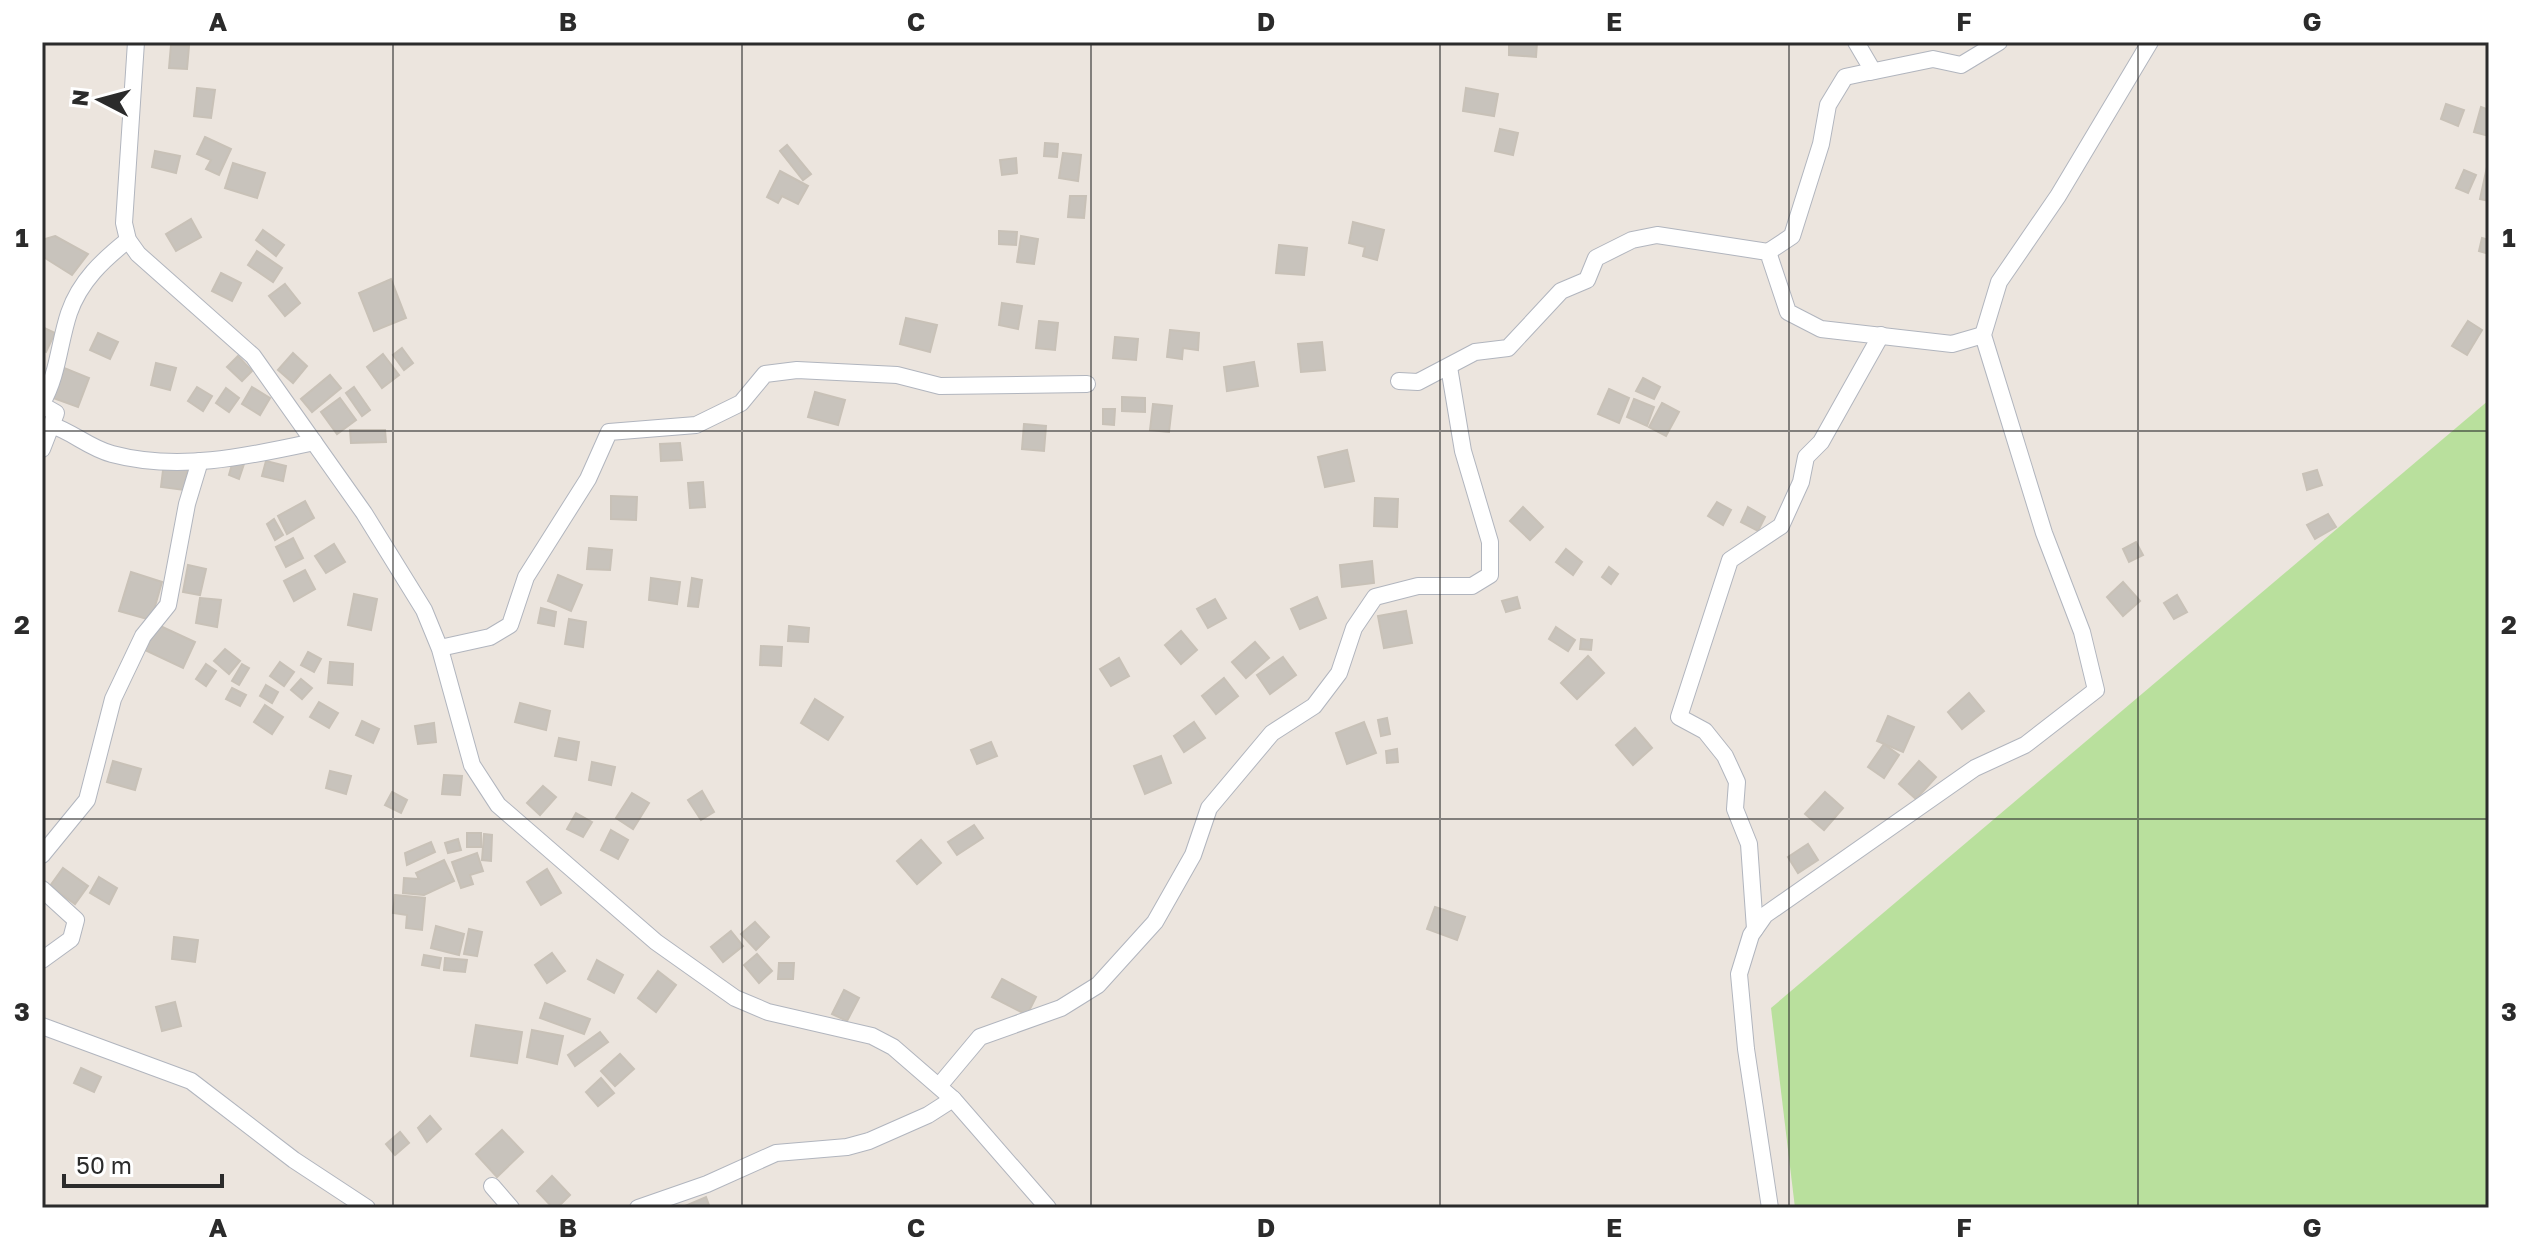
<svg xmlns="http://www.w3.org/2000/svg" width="2531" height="1250" viewBox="0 0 2531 1250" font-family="'Golos Text',sans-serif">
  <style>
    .green { fill: #b9e09d }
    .building { fill: #c8c3bc; stroke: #c8c1b7; stroke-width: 2 }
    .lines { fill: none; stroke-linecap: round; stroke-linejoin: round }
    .street-casing { stroke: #b1b5be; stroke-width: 18 }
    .street { stroke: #fff; stroke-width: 16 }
    .grid { fill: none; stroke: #2b2b2b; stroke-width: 2; stroke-opacity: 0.55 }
    .neatline { fill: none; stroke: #2b2b2b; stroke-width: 3 }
    .grid-label { font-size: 26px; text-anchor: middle; font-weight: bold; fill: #2b2b2b }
  </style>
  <rect width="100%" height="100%" fill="#ece5de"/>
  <!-- green -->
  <polygon class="green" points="2489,400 2489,1208 1795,1208 1771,1008"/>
  <!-- building -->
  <g class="building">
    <polygon points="1509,42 1537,42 1536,57 1509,55"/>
    <polygon points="171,45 189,46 187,69 169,68"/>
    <polygon points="197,88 215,90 211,118 194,116"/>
    <polygon points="1466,88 1498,94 1494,116 1463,111"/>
    <polygon points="2446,104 2464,110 2458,126 2441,119"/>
    <polygon points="2481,107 2489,110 2489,136 2474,132"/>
    <polygon points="1500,129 1518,133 1513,155 1495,151"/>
    <polygon points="205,137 231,149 219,175 206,169 211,160 197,154"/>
    <polygon points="1045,143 1058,144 1057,157 1044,156"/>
    <polygon points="787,145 811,174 803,180 780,151"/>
    <polygon points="155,151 180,156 176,173 152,167"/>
    <polygon points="1063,153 1081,155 1078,181 1059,178"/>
    <polygon points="1016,158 1017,173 1002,175 1000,160"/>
    <polygon points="233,163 265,173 257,198 225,188"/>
    <polygon points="2487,167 2489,168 2489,201 2480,199"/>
    <polygon points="2464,170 2476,175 2468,193 2456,188"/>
    <polygon points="780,171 808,186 798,204 782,196 778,203 767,197"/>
    <polygon points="1070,196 1086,196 1084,218 1068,217"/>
    <polygon points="191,219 201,237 176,251 166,234"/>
    <polygon points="1353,222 1384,230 1377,260 1363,256 1365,247 1349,243"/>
    <polygon points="263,230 284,245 276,256 256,240"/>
    <polygon points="999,231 1017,232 1016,245 999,244"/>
    <polygon points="55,236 88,254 72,275 42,256 45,239"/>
    <polygon points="1021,236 1038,239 1034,264 1017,262"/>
    <polygon points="2482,238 2489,240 2489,254 2479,251"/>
    <polygon points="1279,245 1307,248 1304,275 1276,273"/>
    <polygon points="257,251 282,268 273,282 248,265"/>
    <polygon points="221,273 241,283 232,301 212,291"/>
    <polygon points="391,279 406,318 374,331 359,293"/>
    <polygon points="285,284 300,303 285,316 269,296"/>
    <polygon points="1002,303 1022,306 1018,329 999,325"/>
    <polygon points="906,318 937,325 930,352 900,344"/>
    <polygon points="1039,321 1058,323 1055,350 1036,348"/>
    <polygon points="2468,321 2482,330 2467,355 2452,346"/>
    <polygon points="42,327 55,333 46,352 42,350"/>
    <polygon points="1170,330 1199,333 1198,350 1183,348 1182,359 1167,357"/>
    <polygon points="98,333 118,342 110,359 90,350"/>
    <polygon points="1115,337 1138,339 1136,360 1113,358"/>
    <polygon points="1322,342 1325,370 1301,372 1298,344"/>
    <polygon points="402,348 413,363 404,370 393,355"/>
    <polygon points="293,353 307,366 293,383 278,370"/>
    <polygon points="383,354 399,375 382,388 367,367"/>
    <polygon points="238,356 252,371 242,381 227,367"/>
    <polygon points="1254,362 1258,386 1227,391 1224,367"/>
    <polygon points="156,363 176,368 170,390 151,385"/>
    <polygon points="64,368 89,378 78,407 53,398"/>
    <polygon points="330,375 341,388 312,412 301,399"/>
    <polygon points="1643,378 1660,387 1654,399 1636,391"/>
    <polygon points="197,387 212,396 203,411 188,401"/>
    <polygon points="252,387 270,398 260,415 242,404"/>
    <polygon points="354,387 370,410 362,416 346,393"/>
    <polygon points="226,388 239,398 229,412 216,403"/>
    <polygon points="1609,389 1629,398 1619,423 1598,414"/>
    <polygon points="815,392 845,400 838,425 808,417"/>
    <polygon points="1122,397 1145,398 1145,412 1122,411"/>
    <polygon points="340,398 356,420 337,434 321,412"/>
    <polygon points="1634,399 1654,407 1647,426 1627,417"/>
    <polygon points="1662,403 1679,412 1666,436 1649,427"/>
    <polygon points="1153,404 1172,406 1169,432 1150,430"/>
    <polygon points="1103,409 1115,409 1114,425 1103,424"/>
    <polygon points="1024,424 1046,426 1044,451 1022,449"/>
    <polygon points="350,430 385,430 386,442 351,443"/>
    <polygon points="680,443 682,460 661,461 660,444"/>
    <polygon points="1347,450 1354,481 1325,487 1318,457"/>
    <polygon points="233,461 244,464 239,479 229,475"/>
    <polygon points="266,461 286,466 283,481 262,476"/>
    <polygon points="164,462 188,465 184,490 161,487"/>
    <polygon points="2317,470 2322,485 2307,490 2303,474"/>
    <polygon points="703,482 705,507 690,508 688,483"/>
    <polygon points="611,496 637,497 636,520 611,519"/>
    <polygon points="1375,498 1398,499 1397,527 1374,526"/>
    <polygon points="305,501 314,518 287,534 278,516"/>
    <polygon points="1717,502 1731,510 1723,525 1708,516"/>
    <polygon points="1523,507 1543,527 1530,540 1510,521"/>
    <polygon points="1748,507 1765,517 1758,531 1741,522"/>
    <polygon points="2328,514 2336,527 2315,539 2307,525"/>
    <polygon points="274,519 283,535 275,540 267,524"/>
    <polygon points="293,538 303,558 286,567 276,547"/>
    <polygon points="2136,542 2143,555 2129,562 2123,549"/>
    <polygon points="334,544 345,562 326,573 315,556"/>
    <polygon points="589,548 612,550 610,570 587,569"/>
    <polygon points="1566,549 1582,562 1573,575 1556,562"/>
    <polygon points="1372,561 1374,583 1342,587 1340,565"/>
    <polygon points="188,565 206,569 200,595 183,592"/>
    <polygon points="1609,567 1618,574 1611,584 1602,577"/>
    <polygon points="305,570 315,589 294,601 284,581"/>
    <polygon points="131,572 162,582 151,620 119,611"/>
    <polygon points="558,575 582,585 571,611 548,601"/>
    <polygon points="651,578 680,582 677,604 649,600"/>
    <polygon points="692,578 702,580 698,607 688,606"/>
    <polygon points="2123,582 2140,601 2123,616 2107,597"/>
    <polygon points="354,594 377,599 371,630 348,625"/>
    <polygon points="2177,595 2187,612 2174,619 2164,603"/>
    <polygon points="1317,597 1326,618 1300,629 1291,609"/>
    <polygon points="1517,597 1520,608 1506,612 1502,601"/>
    <polygon points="200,598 221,600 217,627 196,623"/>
    <polygon points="1215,599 1226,618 1208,628 1197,609"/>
    <polygon points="541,608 556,612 554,626 538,623"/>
    <polygon points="1406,611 1412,643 1384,648 1378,616"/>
    <polygon points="569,619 586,622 583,647 565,644"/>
    <polygon points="158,625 195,642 183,668 145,650"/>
    <polygon points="789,626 809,628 808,642 788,641"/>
    <polygon points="1556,627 1575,640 1568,651 1549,639"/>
    <polygon points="1181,631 1197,650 1181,664 1165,645"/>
    <polygon points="1581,639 1592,640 1591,650 1580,649"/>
    <polygon points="1255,642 1269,658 1246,678 1232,662"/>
    <polygon points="761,646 782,647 781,666 760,665"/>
    <polygon points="225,649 240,661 229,674 214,661"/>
    <polygon points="308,652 321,659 314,672 301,665"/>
    <polygon points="1588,656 1604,673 1577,699 1561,683"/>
    <polygon points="1283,657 1296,675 1270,694 1257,675"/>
    <polygon points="1119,658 1129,676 1111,686 1100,669"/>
    <polygon points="280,662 294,672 284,686 270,676"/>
    <polygon points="330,662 353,664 352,685 328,683"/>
    <polygon points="206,664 216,671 206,686 196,679"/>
    <polygon points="242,664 249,668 239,685 232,681"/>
    <polygon points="1224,678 1238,696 1216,714 1202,696"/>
    <polygon points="301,679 312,688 302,699 291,690"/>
    <polygon points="266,685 278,692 272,703 260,696"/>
    <polygon points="232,688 246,695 240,706 226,699"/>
    <polygon points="1969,693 1984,711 1962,729 1948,712"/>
    <polygon points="815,699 843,717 828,740 801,723"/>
    <polygon points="319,702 338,713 329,728 310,717"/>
    <polygon points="520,703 550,711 546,730 515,722"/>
    <polygon points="265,705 283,717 272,734 254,722"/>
    <polygon points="1888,716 1914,727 1903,752 1877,741"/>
    <polygon points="1387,718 1390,734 1381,736 1378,720"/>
    <polygon points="362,721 379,729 373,743 356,735"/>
    <polygon points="1194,722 1205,738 1184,752 1174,736"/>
    <polygon points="1364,722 1376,753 1347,764 1336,733"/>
    <polygon points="434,723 436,742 418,744 415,726"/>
    <polygon points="1635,728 1652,748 1633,765 1616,745"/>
    <polygon points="559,738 579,742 576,760 555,756"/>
    <polygon points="991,742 997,756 977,764 971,750"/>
    <polygon points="1884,744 1899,755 1884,778 1868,767"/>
    <polygon points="1397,749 1398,762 1387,763 1386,751"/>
    <polygon points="1161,756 1171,783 1145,794 1134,766"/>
    <polygon points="113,761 141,769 135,790 107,782"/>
    <polygon points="1919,761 1936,777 1916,799 1899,784"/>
    <polygon points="592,762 615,767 611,785 589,780"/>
    <polygon points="330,771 351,776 346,794 326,788"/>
    <polygon points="444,775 462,776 460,795 442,794"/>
    <polygon points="543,786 556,797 540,815 527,803"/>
    <polygon points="702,791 714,812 701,820 688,800"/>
    <polygon points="392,792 407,800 401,813 385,805"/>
    <polygon points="1825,792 1843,808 1824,830 1805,814"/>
    <polygon points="632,793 649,803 633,829 616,818"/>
    <polygon points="576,813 592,822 583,837 567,829"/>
    <polygon points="974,825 983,838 957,855 948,842"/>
    <polygon points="611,830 628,840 618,859 601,850"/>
    <rect x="467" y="833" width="14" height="14"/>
    <polygon points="484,834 492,835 491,861 482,860"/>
    <polygon points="458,839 461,850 448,853 445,843"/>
    <polygon points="921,840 941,863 917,884 897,861"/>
    <polygon points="431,842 435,852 407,865 405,853"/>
    <polygon points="1808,844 1818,860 1798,873 1788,857"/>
    <polygon points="477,853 483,871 470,875 473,884 461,888 452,862"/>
    <polygon points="444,860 454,881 424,895 403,893 404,878 419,879 416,873"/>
    <polygon points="63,868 88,886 75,904 50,886"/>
    <polygon points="547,869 561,893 541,905 527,882"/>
    <polygon points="99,877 117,888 109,904 90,893"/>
    <polygon points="395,895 425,898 422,930 406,928 407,915 393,913"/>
    <polygon points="1435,907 1465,917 1457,940 1427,929"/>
    <polygon points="755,922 769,937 756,950 741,934"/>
    <polygon points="436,926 464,934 459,955 431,948"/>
    <polygon points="469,929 482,932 477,956 464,954"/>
    <polygon points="731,931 743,946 723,962 711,947"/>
    <polygon points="174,937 198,940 195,962 172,959"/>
    <polygon points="552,953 565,971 547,983 535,965"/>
    <polygon points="757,954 772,971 759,983 744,965"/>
    <polygon points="424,955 441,958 439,968 422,965"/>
    <polygon points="445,958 467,960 465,972 444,970"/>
    <polygon points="597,960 623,975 614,993 588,979"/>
    <polygon points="779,963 794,963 793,979 778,979"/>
    <polygon points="658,971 676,985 656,1012 638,998"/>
    <polygon points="1002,979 1036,997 1027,1015 992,997"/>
    <polygon points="844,990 859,998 847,1021 832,1014"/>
    <polygon points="175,1002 181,1026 162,1031 156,1007"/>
    <polygon points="545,1003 590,1019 584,1034 540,1018"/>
    <polygon points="476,1025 522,1032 517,1063 471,1056"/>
    <polygon points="532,1030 563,1036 557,1064 527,1057"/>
    <polygon points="600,1032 608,1042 575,1066 568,1055"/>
    <polygon points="620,1054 634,1069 615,1086 601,1071"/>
    <polygon points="81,1068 101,1077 94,1092 74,1083"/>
    <polygon points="601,1078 614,1093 598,1106 586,1092"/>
    <polygon points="430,1116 441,1129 427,1142 418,1128"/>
    <polygon points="502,1130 523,1152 497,1177 476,1154"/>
    <polygon points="400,1132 409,1143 395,1155 386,1144"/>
    <polygon points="552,1176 570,1195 557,1208 553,1208 537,1191"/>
    <polygon points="706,1197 710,1208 686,1208 685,1206"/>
  </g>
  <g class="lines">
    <defs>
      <g id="street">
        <polyline points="136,42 124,223 128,240 138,254 253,356 364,513 424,610 440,649 472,765 498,805 656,942 735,998 768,1012 872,1036 893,1047 953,1099 1048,1208"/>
        <polyline points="1870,72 1933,59 1961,65 1999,42"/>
        <polyline points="1768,252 1792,236 1821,144 1828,105 1845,77 1873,71 1856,42"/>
        <polyline points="1399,381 1418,382 1475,352 1508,348 1561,291 1587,280 1596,258 1632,240 1657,235 1768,252 1788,312 1821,329 1952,344 1983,335"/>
        <path d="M42,403C58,375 59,343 69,313C80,281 103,260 128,240"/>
        <polyline points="42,405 56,413 42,449"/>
        <path d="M51,425C73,432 89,448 112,454C179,472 249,456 314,442"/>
        <polyline points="440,648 490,637 510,625 526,577 588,479 609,432 696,425 741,403 765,374 797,370 897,375 940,386 1087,384"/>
        <polyline points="42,855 87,800 113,699 143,636 168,605 187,504 200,461"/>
        <polyline points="42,889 76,920 71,939 42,960"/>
        <polyline points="1755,929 1749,844 1735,809 1737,782 1725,756 1705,731 1679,717 1730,560 1781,526 1801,482 1806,457 1821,442 1881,335"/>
        <polyline points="42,1026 191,1081 294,1160 367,1208"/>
        <polyline points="939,1086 980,1037 1061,1008 1098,985 1155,922 1193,855 1209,808 1272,733 1314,706 1339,673 1354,628 1375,597 1418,586 1472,586 1490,575 1490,542 1463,451 1449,367"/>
        <polyline points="492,1186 511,1208"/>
        <polyline points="638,1208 707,1184 776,1153 847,1147 869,1141 928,1115 953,1099"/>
        <polyline points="1770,1208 1746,1049 1739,974 1751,935 1765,915 1975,768 2025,745 2096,690 2082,632 2044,533 1983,335 1999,282 2058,196 2150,42"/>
      </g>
    </defs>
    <!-- street casing -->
    <use href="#street" class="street-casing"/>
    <!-- street -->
    <use href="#street" class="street"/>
  </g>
  <!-- grid -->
  <path class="grid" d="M393,42V1208M742,42V1208M1091,42V1208M1440,42V1208M1789,42V1208M2138,42V1208M42,431H2489M42,819H2489"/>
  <!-- border -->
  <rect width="2531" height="1250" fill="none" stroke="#ffffff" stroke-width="88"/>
  <!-- north arrow -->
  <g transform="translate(100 100) rotate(276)" stroke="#ffffff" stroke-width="6" paint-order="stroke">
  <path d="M0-6L14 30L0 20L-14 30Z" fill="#2b2b2b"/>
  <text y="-12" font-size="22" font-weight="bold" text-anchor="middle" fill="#2b2b2b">N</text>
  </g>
  <!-- scale -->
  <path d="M64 1174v12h158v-12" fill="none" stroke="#2b2b2b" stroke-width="4"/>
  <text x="76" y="1174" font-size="24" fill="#2b2b2b" stroke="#ffffff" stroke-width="6" paint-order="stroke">50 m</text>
  <rect x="44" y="44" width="2443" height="1162" class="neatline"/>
  <g class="grid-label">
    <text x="218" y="31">A</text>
    <text x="568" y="31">B</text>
    <text x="916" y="31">C</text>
    <text x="1266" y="31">D</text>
    <text x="1614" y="31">E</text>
    <text x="1964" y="31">F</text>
    <text x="2312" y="31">G</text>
    <text x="22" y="247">1</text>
    <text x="2509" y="247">1</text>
    <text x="22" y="634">2</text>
    <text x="2509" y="634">2</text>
    <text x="22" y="1021">3</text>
    <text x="2509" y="1021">3</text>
    <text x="218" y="1237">A</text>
    <text x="568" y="1237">B</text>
    <text x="916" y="1237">C</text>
    <text x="1266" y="1237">D</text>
    <text x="1614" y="1237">E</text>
    <text x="1964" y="1237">F</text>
    <text x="2312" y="1237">G</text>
  </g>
</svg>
